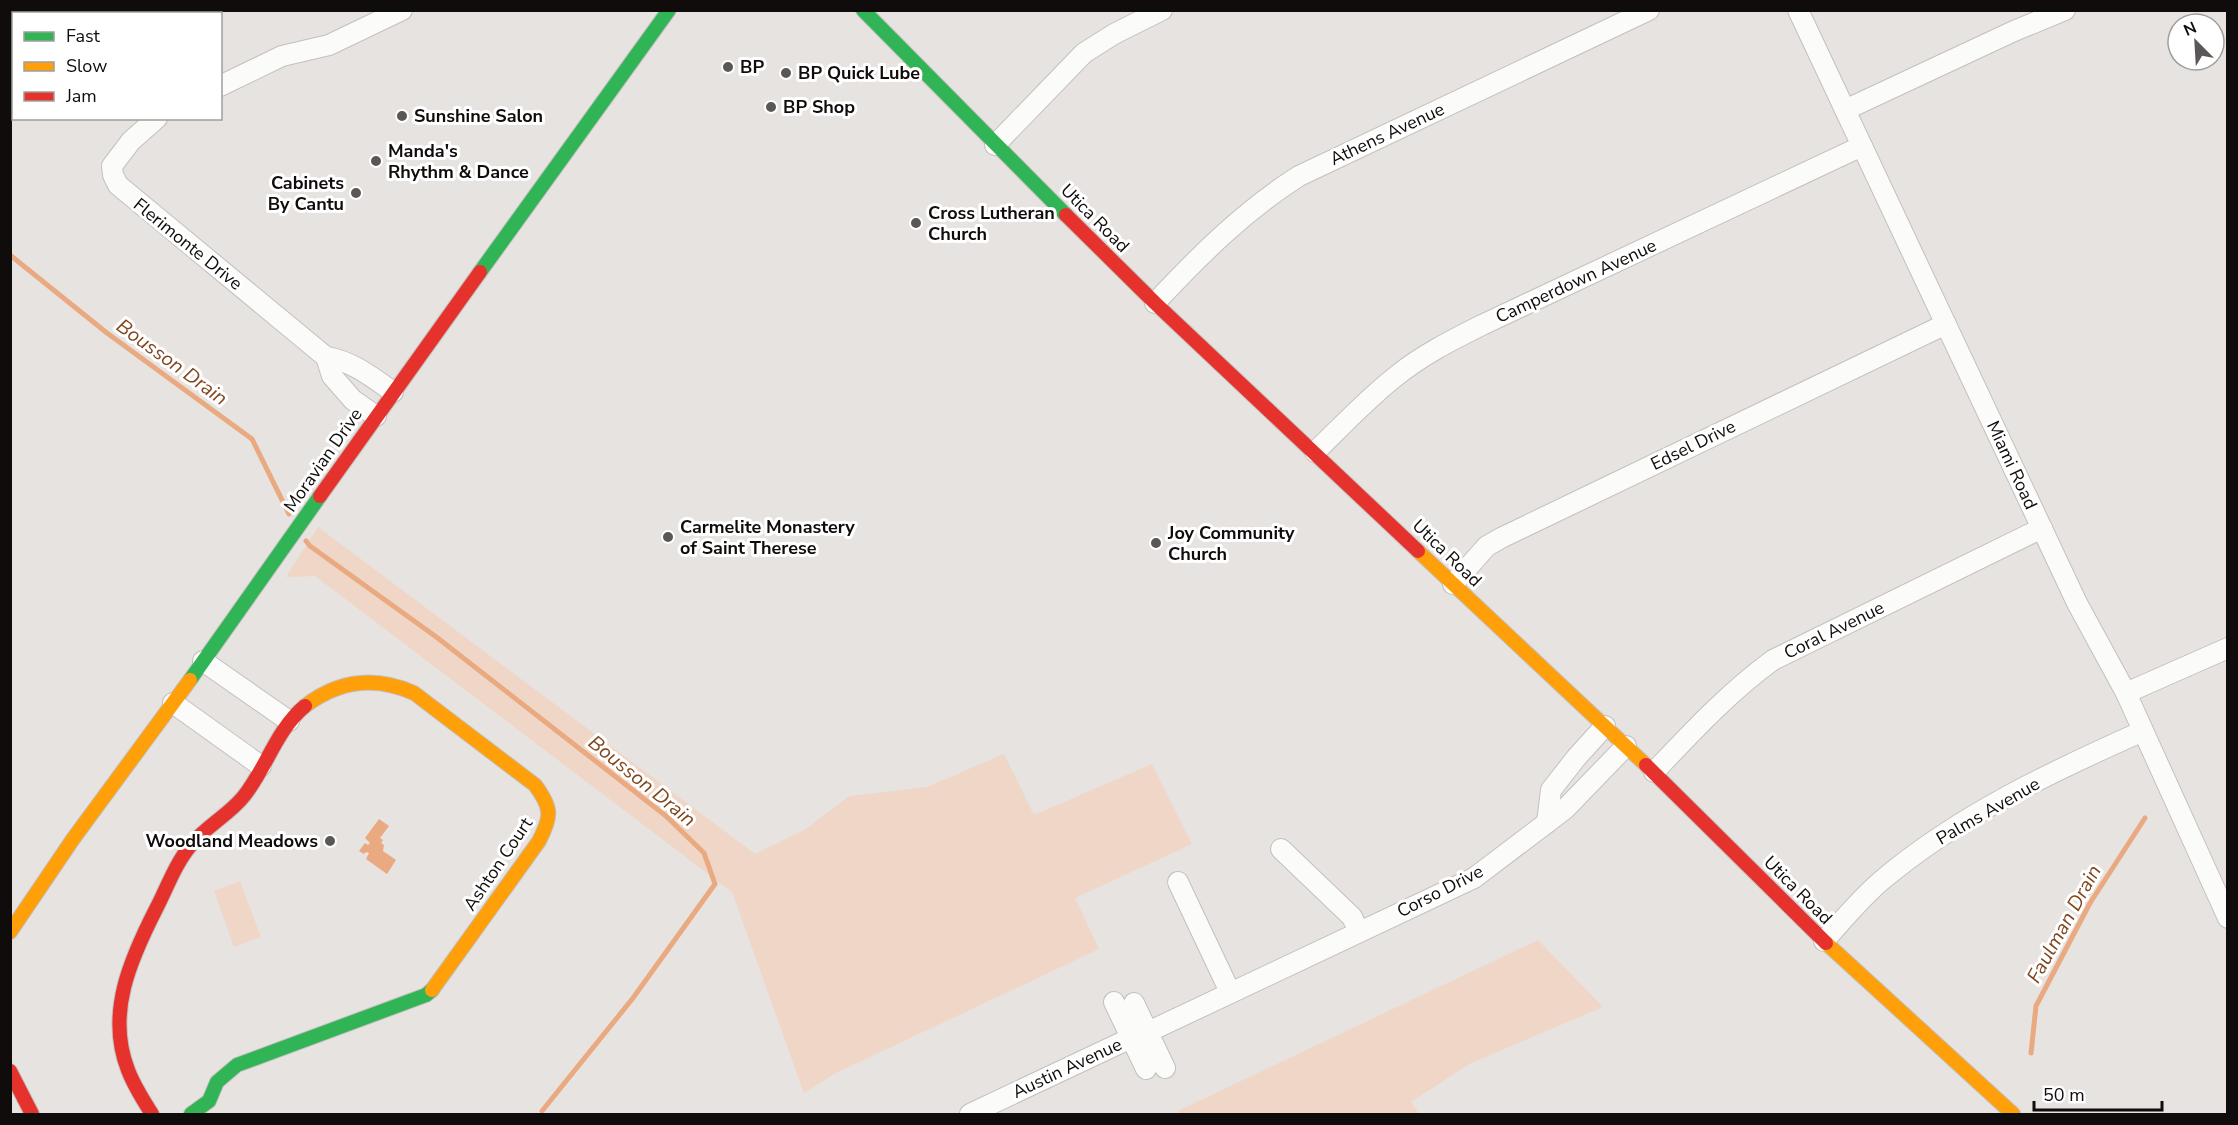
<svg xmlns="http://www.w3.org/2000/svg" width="2238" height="1125" viewBox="0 0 2238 1125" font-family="'Nunito Sans',sans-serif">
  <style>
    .green { fill: #f0d6c6 }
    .water { fill: #e9aa81 }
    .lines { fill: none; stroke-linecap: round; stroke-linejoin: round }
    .stream { stroke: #e9aa81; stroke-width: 5 }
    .street-casing { stroke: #c3c0be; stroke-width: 22 }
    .fast-casing { stroke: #c3c0be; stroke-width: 16 }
    .slow-casing { stroke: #c3c0be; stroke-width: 16 }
    .jam-casing { stroke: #c3c0be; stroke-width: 16 }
    .street { stroke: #fbfbfa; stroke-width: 20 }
    .fast { stroke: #30b455; stroke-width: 14 }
    .slow { stroke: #ff9f0a; stroke-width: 14 }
    .jam { stroke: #e5322d; stroke-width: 14 }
    .poi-dot { fill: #5b5756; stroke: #fff; stroke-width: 2 }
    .labels { text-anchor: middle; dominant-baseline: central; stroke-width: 6; stroke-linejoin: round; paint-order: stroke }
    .poi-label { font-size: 18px; font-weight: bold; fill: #0f0c0b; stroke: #fff; text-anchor: start }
    .street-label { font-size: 18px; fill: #0f0c0b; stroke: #fff }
    .water-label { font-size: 20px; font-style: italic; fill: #80461e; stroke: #fff }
  </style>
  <rect width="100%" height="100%" fill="#e7e3e0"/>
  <!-- green -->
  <g class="green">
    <polygon points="318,527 755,854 806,829 849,796 927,787 1004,754 1034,815 1152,764 1192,844 1075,898 1099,949 836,1073 804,1093 732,892 315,576 286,577"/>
    <polygon points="240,881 261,937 234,947 214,891"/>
    <polygon points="1538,940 1603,1007 1471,1063 1411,1102 1419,1114 1180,1114 1178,1111"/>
  </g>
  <!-- water -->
  <polygon class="water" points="379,819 389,826 380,838 383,840 381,843 384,845 383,851 396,860 387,874 366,859 369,853 366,852 364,854 359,851 365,843 368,845 370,843 365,838"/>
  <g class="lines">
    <!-- stream -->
    <g class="stream">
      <polyline points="10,255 107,333 252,439 289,514"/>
      <polyline points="306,541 310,546 435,636 666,816 704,853 715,884 633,998 542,1111"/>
      <polyline points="2031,1053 2036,1006 2090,903 2145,818"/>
    </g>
    <defs>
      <g id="street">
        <polyline points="1798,10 2077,603 2126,693 2228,918"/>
        <polyline points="220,86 282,56 329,45 402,10"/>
        <polyline points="1845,110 2014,31 2065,10"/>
        <polyline points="157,118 131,141 112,166 113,175 118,185 326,357"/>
        <polyline points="995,145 1084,53 1114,34 1162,10"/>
        <path d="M1155,303C1200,255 1244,211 1299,176L1649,10"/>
        <path d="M376,416L353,400L332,376L326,357C352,361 372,377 393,392"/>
        <path d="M1315,452C1341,427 1366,400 1395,377C1422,355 1452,340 1482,325L1862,146"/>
        <polyline points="1453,584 1487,546 1501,538 1946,324"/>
        <polyline points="203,661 289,721"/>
        <polyline points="2126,693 2228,648"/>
        <polyline points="173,703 261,766"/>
        <path d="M1654,772C1692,732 1728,693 1773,660L2042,528"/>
        <polyline points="1547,823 1551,790 1576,758 1605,726"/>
        <polyline points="1281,849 1352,917 1359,932"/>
        <polyline points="1178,882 1230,992"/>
        <path d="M1824,941C1843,920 1860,899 1881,881C1959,815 2051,772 2143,731"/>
        <polyline points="1114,1002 1146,1069"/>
        <polyline points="1134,1003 1165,1068"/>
        <polyline points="1148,1032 1474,878 1565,809 1626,746"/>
        <polyline points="970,1114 1131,1038"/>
      </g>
      <g id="fast">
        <polyline points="863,10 1066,215"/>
        <polyline points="480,272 669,10"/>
        <polyline points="190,680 320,496"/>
        <polyline points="191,1114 209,1101 217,1082 237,1065 426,995 432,990"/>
      </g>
      <g id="slow">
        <polyline points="1418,551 1646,765"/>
        <path d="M305,706C339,680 376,676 414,693L535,785C552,808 552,816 539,841L432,990"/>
        <polyline points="10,932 73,839 190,680"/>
        <polyline points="1826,943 2013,1114"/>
      </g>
      <g id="jam">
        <polyline points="1066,215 1155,303 1418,551"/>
        <polyline points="320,496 480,272"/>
        <polyline points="1646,765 1826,943"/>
        <polyline points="10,1071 32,1114"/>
        <path d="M152,1114C143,1100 134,1086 128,1070C106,1014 130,960 156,909C167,888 175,864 191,845C206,826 229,815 244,796C267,767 276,730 305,706"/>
      </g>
    </defs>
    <!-- street casing -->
    <use href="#street" class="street-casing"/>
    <!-- fast casing -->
    <use href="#fast" class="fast-casing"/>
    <!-- slow casing -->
    <use href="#slow" class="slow-casing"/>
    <!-- jam casing -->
    <use href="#jam" class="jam-casing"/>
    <!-- street -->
    <use href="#street" class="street"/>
    <!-- fast -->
    <use href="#fast" class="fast"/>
    <!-- slow -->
    <use href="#slow" class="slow"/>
    <!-- jam -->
    <use href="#jam" class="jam"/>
  </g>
  <!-- markers -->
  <g class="poi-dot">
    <circle cx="728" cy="67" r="6"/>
    <circle cx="786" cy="73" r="6"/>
    <circle cx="771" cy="107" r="6"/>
    <circle cx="402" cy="116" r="6"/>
    <circle cx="376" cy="161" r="6"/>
    <circle cx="356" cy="193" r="6"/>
    <circle cx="916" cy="223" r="6"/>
    <circle cx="668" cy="537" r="6"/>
    <circle cx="1156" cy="543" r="6"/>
    <circle cx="330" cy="841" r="6"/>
  </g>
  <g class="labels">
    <!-- poi labels -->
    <g class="poi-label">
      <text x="740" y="67">BP</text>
      <text x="798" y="73">BP Quick Lube</text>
      <text x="783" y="107">BP Shop</text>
      <text x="414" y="116">Sunshine Salon</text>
      <text x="388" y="151">Manda's<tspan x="388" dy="21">Rhythm &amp; Dance</tspan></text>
      <text x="344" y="183" text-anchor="end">Cabinets<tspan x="344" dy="21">By Cantu</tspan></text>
      <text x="928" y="213">Cross Lutheran<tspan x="928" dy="21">Church</tspan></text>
      <text x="680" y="527">Carmelite Monastery<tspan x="680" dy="21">of Saint Therese</tspan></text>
      <text x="1168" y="533">Joy Community<tspan x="1168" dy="21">Church</tspan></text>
      <text x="318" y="841" text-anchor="end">Woodland Meadows</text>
    </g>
    <!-- street labels -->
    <g class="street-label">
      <text transform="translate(1387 134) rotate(-25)">Athens Avenue</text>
      <text transform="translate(1095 218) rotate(45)">Utica Road</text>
      <text transform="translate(188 244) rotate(39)">Flerimonte Drive</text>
      <text transform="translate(1576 281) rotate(-25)">Camperdown Avenue</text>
      <text transform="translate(1693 445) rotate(-26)">Edsel Drive</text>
      <text transform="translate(323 460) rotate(-55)">Moravian Drive</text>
      <text transform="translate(2012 465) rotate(65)">Miami Road</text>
      <text transform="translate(1447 553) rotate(44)">Utica Road</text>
      <text transform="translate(1834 630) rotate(-26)">Coral Avenue</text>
      <text transform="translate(1988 811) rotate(-30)">Palms Avenue</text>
      <text transform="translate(498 864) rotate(-56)">Ashton Court</text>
      <text transform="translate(1798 890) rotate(45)">Utica Road</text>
      <text transform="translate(1440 891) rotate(-27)">Corso Drive</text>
      <text transform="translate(1067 1068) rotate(-25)">Austin Avenue</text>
    </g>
    <!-- water labels -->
    <g class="water-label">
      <text transform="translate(172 362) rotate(36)">Bousson Drain</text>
      <text transform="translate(642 781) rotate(39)">Bousson Drain</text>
      <text transform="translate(2064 924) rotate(-61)">Faulman Drain</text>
    </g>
  </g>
  <!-- border -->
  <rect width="2238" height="1125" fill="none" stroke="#0f0c0b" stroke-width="24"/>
  <!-- legend -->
  <rect x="12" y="12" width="210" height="108" fill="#ffffff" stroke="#9f9e9d" stroke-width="1.5"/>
  <rect x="24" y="32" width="30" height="9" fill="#30b455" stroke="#9f9e9d" stroke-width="1.5"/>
  <text x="66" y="42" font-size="18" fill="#0f0c0b">Fast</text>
  <rect x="24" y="62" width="30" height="9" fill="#ff9f0a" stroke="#9f9e9d" stroke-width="1.5"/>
  <text x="66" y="72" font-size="18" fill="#0f0c0b">Slow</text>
  <rect x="24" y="92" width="30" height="9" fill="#e5322d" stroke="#9f9e9d" stroke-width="1.5"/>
  <text x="66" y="102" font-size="18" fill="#0f0c0b">Jam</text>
  <!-- north arrow -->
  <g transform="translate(2196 42) rotate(336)"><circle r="28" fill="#ffffff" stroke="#9f9e9d" stroke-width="1.5"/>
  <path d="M0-4.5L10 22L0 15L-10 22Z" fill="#5b5756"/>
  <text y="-9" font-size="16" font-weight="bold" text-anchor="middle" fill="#0f0c0b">N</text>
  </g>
  <!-- scale -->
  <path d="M2034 1101v9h128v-9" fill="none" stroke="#0f0c0b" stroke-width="3"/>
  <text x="2043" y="1101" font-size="18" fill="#0f0c0b" stroke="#ffffff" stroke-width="4.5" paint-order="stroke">50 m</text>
</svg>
